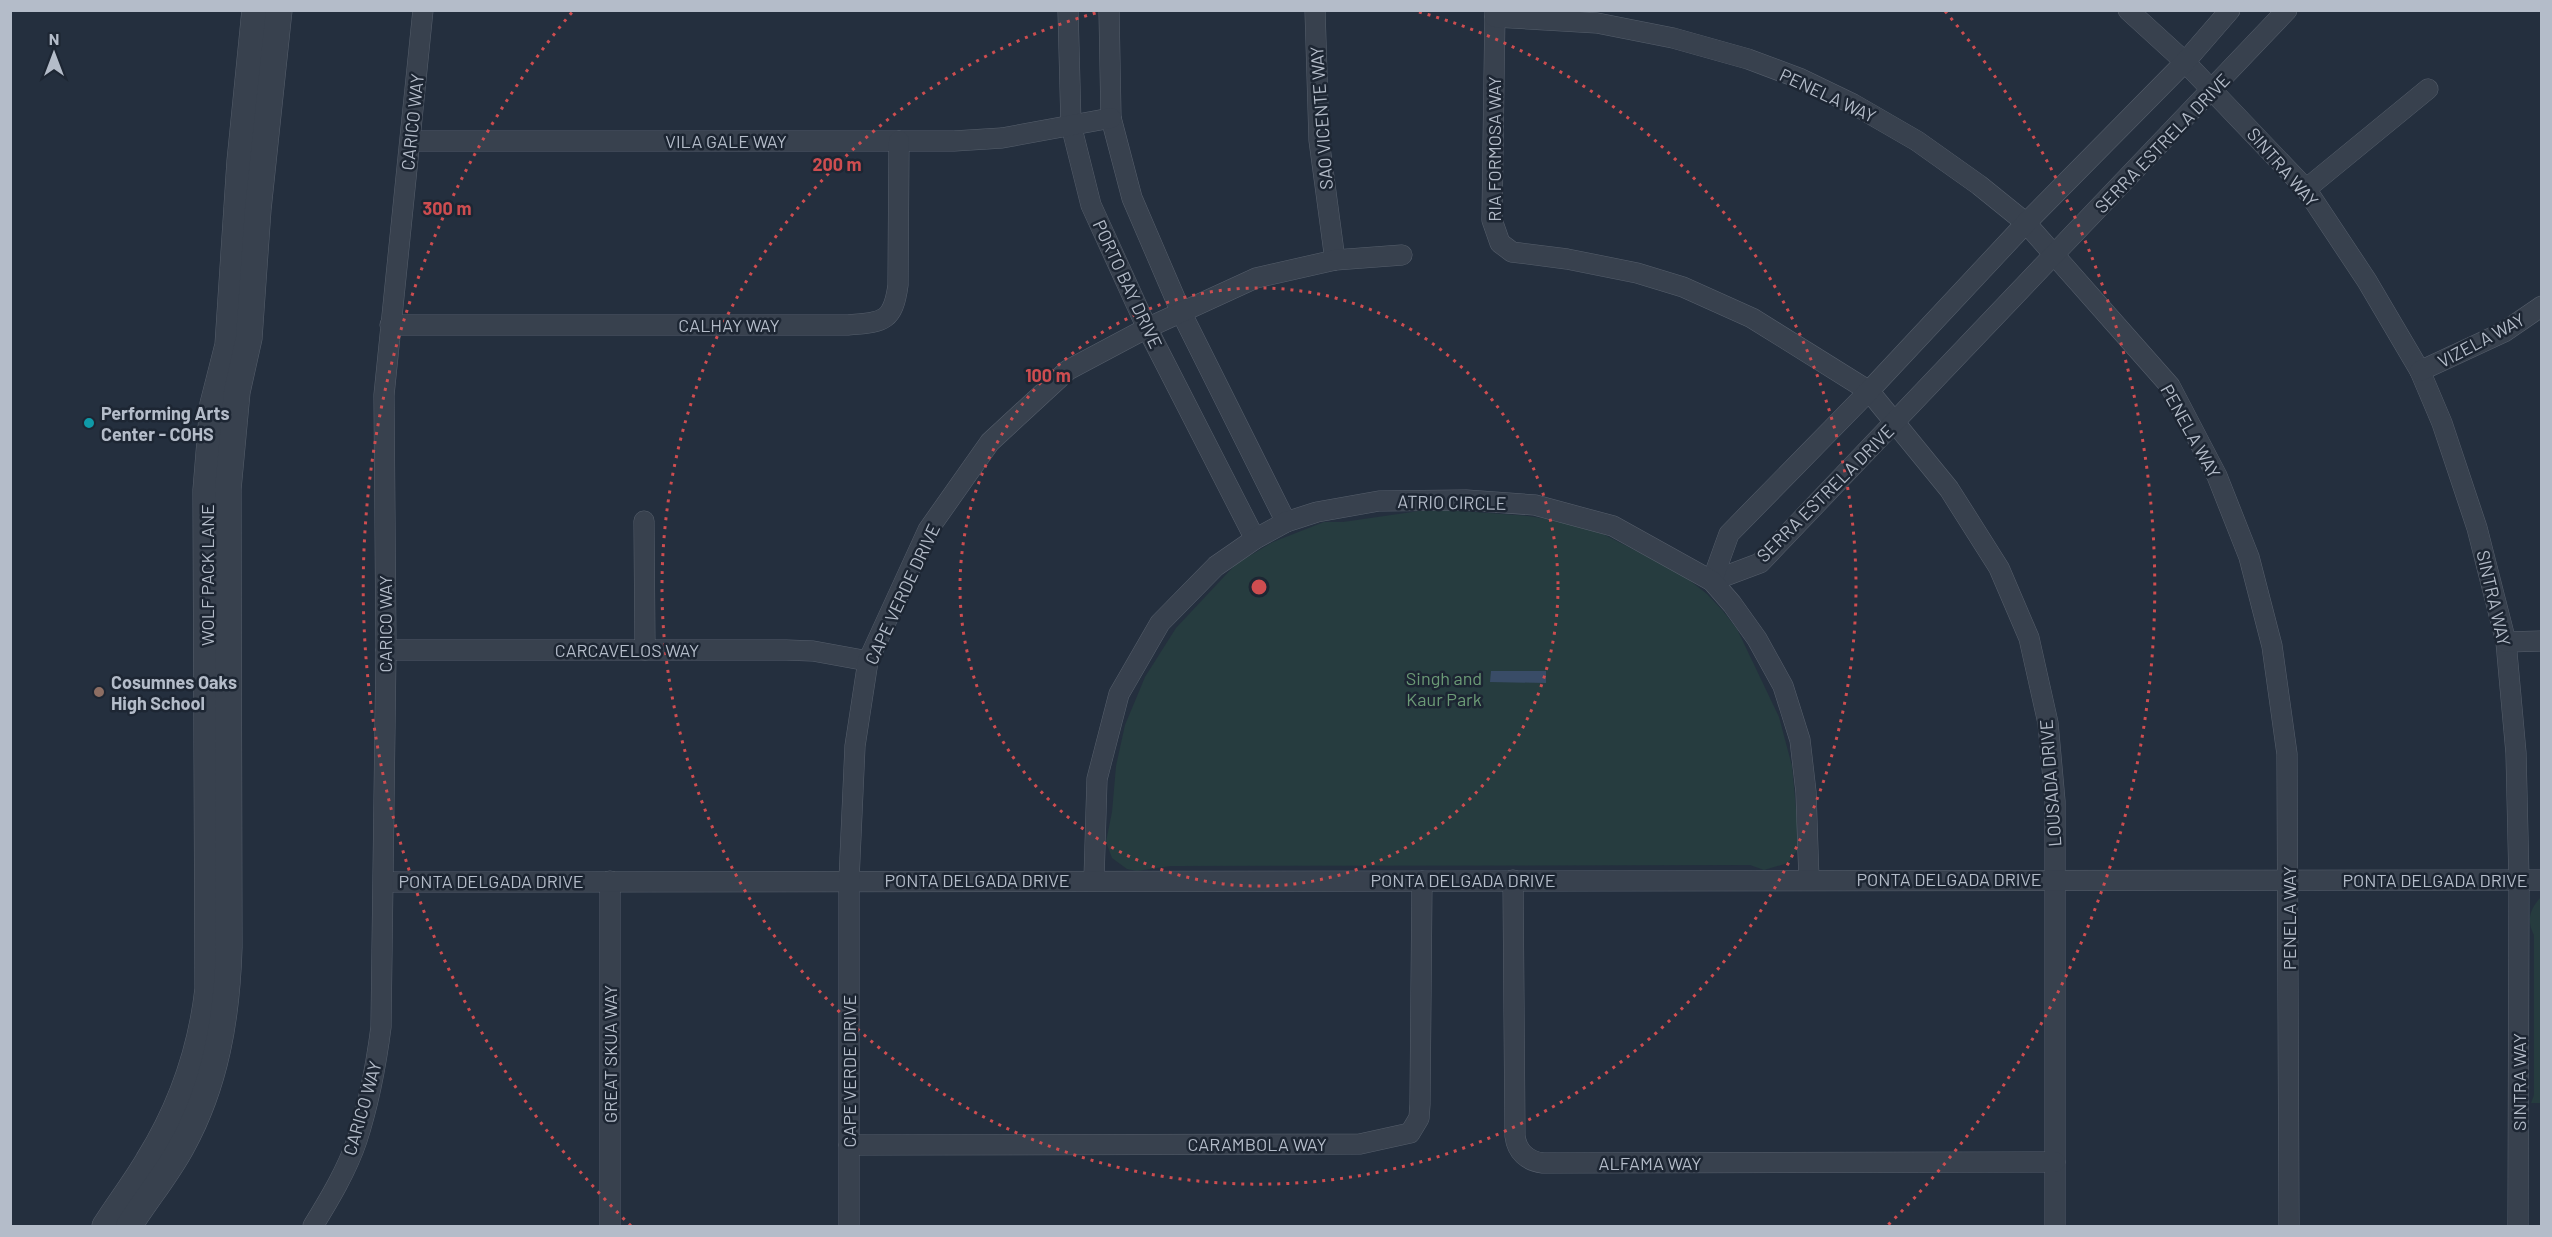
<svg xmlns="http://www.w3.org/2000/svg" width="2552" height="1237" viewBox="0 0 2552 1237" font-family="Barlow,sans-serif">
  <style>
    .green { fill: #263c3f }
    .water { fill: #394c67 }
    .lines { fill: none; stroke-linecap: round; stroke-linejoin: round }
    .minor-casing { stroke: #565f6c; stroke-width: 21 }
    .tertiary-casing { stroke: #565f6c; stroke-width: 27 }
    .minor { stroke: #38414e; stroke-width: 20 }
    .tertiary { stroke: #38414e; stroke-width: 26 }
    .ring { fill: none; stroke: #ce4d50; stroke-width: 3; stroke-dasharray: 3 6 }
    .culture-dot { fill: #0f9aa8; stroke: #1d2633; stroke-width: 2 }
    .education-dot { fill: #8d6e63; stroke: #1d2633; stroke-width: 2 }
    .labels { text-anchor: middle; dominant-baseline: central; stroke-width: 5; stroke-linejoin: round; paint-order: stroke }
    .street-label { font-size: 18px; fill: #b4bcc9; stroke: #1d2633 }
    .poi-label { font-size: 18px; font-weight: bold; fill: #b4bcc9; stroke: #1d2633; text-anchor: start }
    .park-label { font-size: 18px; fill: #6b9a76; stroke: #1d2633 }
    .centre { fill: #ce4d50; stroke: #1d2633; stroke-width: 3 }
    .ring-label { font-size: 18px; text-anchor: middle; font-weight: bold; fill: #ce4d50; stroke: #1d2633; stroke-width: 5; stroke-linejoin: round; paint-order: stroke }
  </style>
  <rect width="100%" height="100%" fill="#242f3e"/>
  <!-- green -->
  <g class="green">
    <polygon points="1433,509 1528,516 1553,520 1603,534 1650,558 1670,565 1707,594 1723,611 1737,629 1779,717 1792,766 1797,819 1802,832 1798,849 1788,863 1764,870 1750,865 1171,866 1137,871 1127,869 1112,858 1106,842 1112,812 1116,766 1125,725 1145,677 1176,628 1236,564 1273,542 1324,522 1343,522"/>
    <path d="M2541,897V1103H2531L2534,1095V935C2526,920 2530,909 2541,897Z"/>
  </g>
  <!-- water -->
  <polygon class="water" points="1491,671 1546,671 1546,683 1490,682"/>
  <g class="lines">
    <defs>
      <g id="minor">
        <polyline points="1068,10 1071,125 1091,205 1147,328 1255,539"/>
        <polyline points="1109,10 1111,118 1132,198 1181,312 1286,522"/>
        <polyline points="1315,10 1319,140 1335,260"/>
        <polyline points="1495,10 1492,220 1500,243 1512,252 1567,259 1637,273 1683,287 1752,318 1869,391 1949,489 1999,568 2029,638 2048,723 2055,801 2055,1226"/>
        <polyline points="2128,10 2185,62 2306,189 2367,281 2420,371 2442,423 2477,528 2506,642 2516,753 2519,880 2518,1226"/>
        <polyline points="1495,17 1597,23 1673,38 1748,59 1799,78 1853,104 1917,141 1979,185 2026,223 2170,386 2217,476 2249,557 2272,646 2287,754 2289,1226"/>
        <polyline points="411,141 954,141 1002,138 1111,118"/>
        <polyline points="2306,189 2428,89"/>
        <path d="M390,325H848C882,322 893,323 898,285L899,141"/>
        <polyline points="2420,371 2504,332 2542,306"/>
        <polyline points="644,521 645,650"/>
        <polyline points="1712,581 1760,563 2287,10"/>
        <polyline points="1712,581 1729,534 1869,391 2026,223 2185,62 2230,10"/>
        <polyline points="2506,642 2542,641"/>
        <polyline points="386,650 786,650 813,651 868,661"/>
        <polyline points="1094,879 1097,779 1119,694 1160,623 1216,566 1255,539 1286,522 1317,512 1379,501 1466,500 1535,505 1613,526 1712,581 1732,604 1757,639 1783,686 1800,740 1806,792 1809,880"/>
        <path d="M1513,880L1515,1136C1517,1152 1527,1161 1543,1163L2055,1162"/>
        <polyline points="610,881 610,1226"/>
        <polyline points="385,882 2542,880"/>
        <polyline points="849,1145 1360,1144 1410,1133 1419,1118 1420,1104 1422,881"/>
        <path d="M313,1226C329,1200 347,1170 357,1140C369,1103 376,1066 381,1027L386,650L384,395L423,10"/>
        <polyline points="849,1226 849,880 855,746 868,661 928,530 990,442 1068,370 1147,328 1256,278 1335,260 1402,255"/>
      </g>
      <g id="tertiary">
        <path d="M105,1226C119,1204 135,1183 148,1161C181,1108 201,1051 208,989L206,490L213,404L228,345L240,161L255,10"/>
        <path d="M129,1226C146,1199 167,1174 182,1146C216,1084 227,1017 229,947L228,489L237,392L249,338L258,209L279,10"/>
      </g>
    </defs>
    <!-- minor casing -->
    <use href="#minor" class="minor-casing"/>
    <!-- tertiary casing -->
    <use href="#tertiary" class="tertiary-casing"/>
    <!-- minor -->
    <use href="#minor" class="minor"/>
    <!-- tertiary -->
    <use href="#tertiary" class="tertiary"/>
  </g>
  <!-- distance rings -->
  <g class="ring">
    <circle cx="1259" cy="587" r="299"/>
    <path d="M1419 12A597 597 0 1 1 1099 12"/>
    <path d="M631 1226A896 896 0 0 1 573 11M1945 11A896 896 0 0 1 1887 1226"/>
  </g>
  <!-- markers -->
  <circle class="culture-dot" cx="89" cy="423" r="6"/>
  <circle class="education-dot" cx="99" cy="692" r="6"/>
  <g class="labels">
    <!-- street labels -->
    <g class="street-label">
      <text transform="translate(1828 95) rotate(25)">PENELA WAY</text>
      <text transform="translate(1321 118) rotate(-94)">SAO VICENTE WAY</text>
      <text transform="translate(412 122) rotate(-84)">CARICO WAY</text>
      <text x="726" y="141">VILA GALE WAY</text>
      <text transform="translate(2162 143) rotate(-46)">SERRA ESTRELA DRIVE</text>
      <text transform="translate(1494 149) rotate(-90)">RIA FORMOSA WAY</text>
      <text transform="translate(2283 167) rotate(49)">SINTRA WAY</text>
      <text transform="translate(1128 284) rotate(65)">PORTO BAY DRIVE</text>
      <text x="729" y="325">CALHAY WAY</text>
      <text transform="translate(2481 340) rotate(-28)">VIZELA WAY</text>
      <text transform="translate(2191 431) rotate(61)">PENELA WAY</text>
      <text transform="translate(1825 493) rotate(-45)">SERRA ESTRELA DRIVE</text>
      <text transform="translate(1452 502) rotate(1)">ATRIO CIRCLE</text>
      <text transform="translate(207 575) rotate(-90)">WOLF PACK LANE</text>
      <text transform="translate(902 594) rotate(-65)">CAPE VERDE DRIVE</text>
      <text transform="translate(2494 598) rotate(77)">SINTRA WAY</text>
      <text transform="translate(385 624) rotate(-90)">CARICO WAY</text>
      <text x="627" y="650">CARCAVELOS WAY</text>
      <text transform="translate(2050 783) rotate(-94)">LOUSADA DRIVE</text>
      <text x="1949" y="879">PONTA DELGADA DRIVE</text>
      <text x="977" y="880">PONTA DELGADA DRIVE</text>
      <text x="1463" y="880">PONTA DELGADA DRIVE</text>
      <text x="2435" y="880">PONTA DELGADA DRIVE</text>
      <text x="491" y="881">PONTA DELGADA DRIVE</text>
      <text transform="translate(2289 918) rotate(-90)">PENELA WAY</text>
      <text transform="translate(610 1054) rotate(-90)">GREAT SKUA WAY</text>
      <text transform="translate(849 1071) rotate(-90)">CAPE VERDE DRIVE</text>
      <text transform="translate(2519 1082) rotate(-90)">SINTRA WAY</text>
      <text transform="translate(362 1108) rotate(-74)">CARICO WAY</text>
      <text x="1257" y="1144">CARAMBOLA WAY</text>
      <text x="1650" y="1163">ALFAMA WAY</text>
    </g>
    <!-- poi labels -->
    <g class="poi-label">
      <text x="101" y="413">Performing Arts<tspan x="101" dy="21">Center - COHS</tspan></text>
      <text x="111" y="682">Cosumnes Oaks<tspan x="111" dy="21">High School</tspan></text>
    </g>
    <!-- park labels -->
    <g class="park-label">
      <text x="1444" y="678">Singh and<tspan x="1444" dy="21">Kaur Park</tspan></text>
    </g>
  </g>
  <circle cx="1259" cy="587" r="9" class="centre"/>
  <g class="ring-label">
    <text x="837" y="171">200 m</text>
    <text x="447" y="215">300 m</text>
    <text x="1048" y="382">100 m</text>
  </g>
  <!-- border -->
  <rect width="2552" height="1237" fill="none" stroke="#b4bcc9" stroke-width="24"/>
  <!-- north arrow -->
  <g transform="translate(54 54)" stroke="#1d2633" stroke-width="4.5" paint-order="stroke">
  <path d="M0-4.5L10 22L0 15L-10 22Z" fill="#b4bcc9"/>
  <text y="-9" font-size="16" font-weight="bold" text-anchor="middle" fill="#b4bcc9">N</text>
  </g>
</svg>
